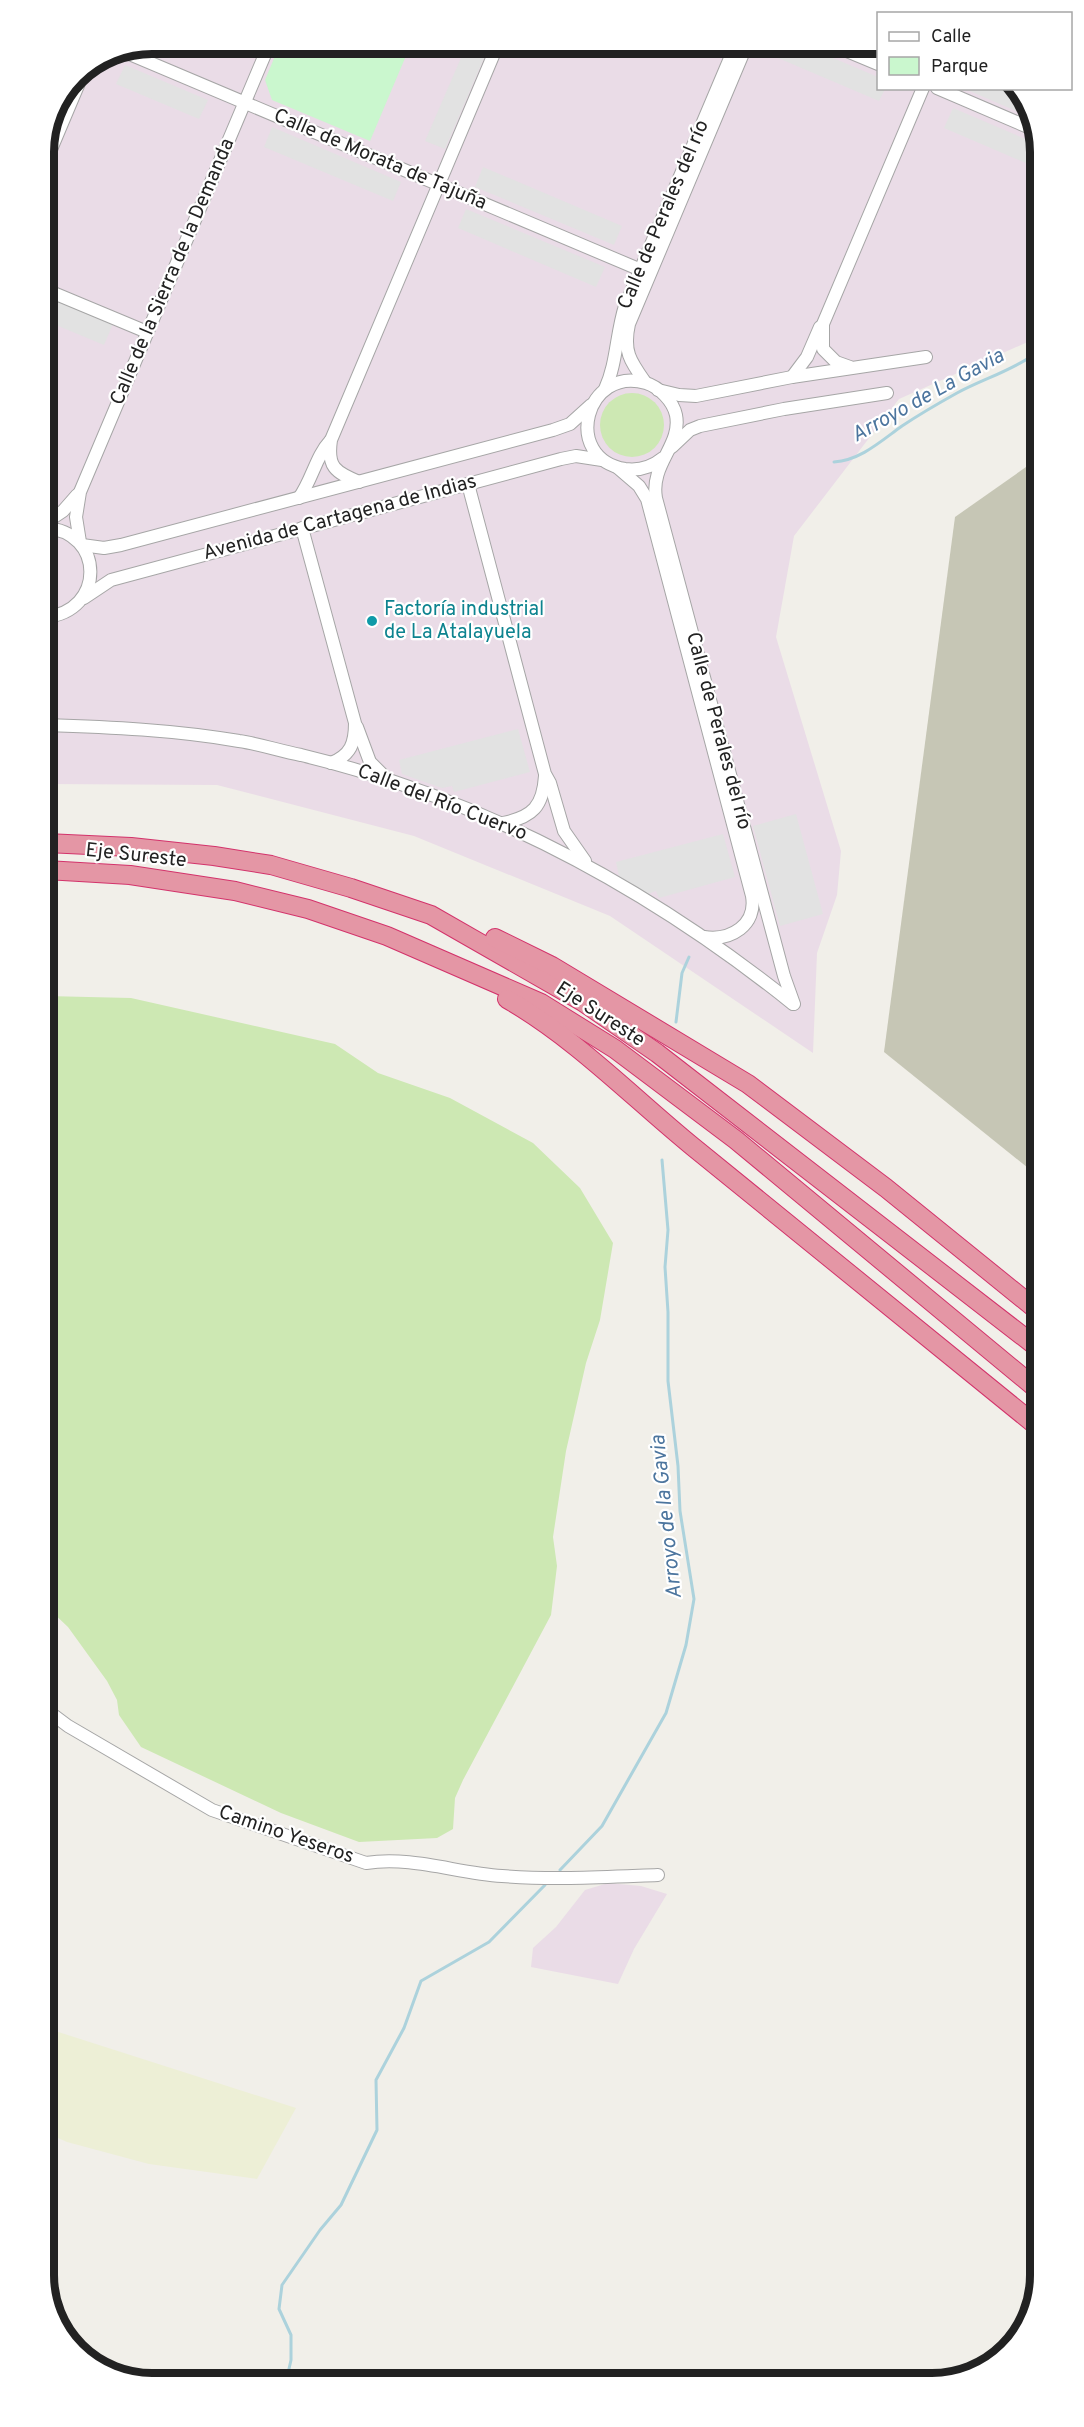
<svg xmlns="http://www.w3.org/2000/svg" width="1084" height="2427" viewBox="0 0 1084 2427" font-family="Overpass,sans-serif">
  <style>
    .industrial { fill: #eadce7 }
    .construction { fill: #c6c6b5 }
    .farmland { fill: #edefd6 }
    .grass { fill: #cde8b3 }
    .park { fill: #caf7ce }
    .parking { fill: #e2e2e2 }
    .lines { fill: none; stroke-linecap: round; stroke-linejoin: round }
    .stream { stroke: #acd2dc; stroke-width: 3 }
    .minor-casing { stroke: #a6a6a6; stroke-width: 14 }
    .highway-casing { stroke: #d3336b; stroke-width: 20 }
    .minor { stroke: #fff; stroke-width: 12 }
    .highway { stroke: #e496a5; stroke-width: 18 }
    .culture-dot { fill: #0f9aa8; stroke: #fff; stroke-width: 2 }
    .labels { text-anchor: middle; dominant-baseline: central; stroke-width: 4.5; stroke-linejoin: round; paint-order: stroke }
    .street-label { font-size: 20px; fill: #222; stroke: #fff }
    .culture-label { font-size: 20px; fill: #0d838f; stroke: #fff; text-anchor: start }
    .water-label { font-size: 21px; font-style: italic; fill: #4c759e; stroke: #fff }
    .rim { fill: none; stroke: #222; stroke-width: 8 }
  </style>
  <rect width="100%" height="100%" fill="#f1efe9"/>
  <!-- industrial -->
  <g class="industrial">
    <polygon points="152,44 878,44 878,88 1014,89 1035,117 1035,328 1030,341 899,399 794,536 776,637 841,851 837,895 817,953 813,1053 610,916 414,836 217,785 45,784 44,145 75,75 111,52"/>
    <polygon points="608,1883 641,1886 667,1894 634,1949 618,1984 531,1967 533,1948 556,1927 585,1890"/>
  </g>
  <!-- construction -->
  <polygon class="construction" points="1036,460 1038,1176 884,1052 955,517"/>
  <!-- farmland -->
  <polygon class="farmland" points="49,2029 296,2108 257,2179 149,2164 67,2142 49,2134"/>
  <!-- grass -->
  <g class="grass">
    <circle cx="632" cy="425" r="32"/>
    <polygon points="46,996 131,998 335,1044 378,1073 450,1098 533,1143 580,1188 613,1243 600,1320 586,1363 566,1451 553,1537 557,1566 551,1615 463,1780 455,1798 453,1829 437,1838 359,1842 281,1813 141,1747 119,1715 117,1700 107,1681 68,1627 48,1608"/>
  </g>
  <!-- park -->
  <polygon class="park" points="280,44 411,44 370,141 272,100 265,80"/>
  <!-- parking -->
  <g class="parking">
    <polygon points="467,44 490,44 445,149 425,141"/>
    <polygon points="784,44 800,44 878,77 878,88 885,89 879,101 778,58"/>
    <polygon points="125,65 208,100 199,119 116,84"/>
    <polygon points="965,89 1014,89 1035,119"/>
    <polygon points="953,108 1035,143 1035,167 944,128"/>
    <polygon points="272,127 401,182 393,201 264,147"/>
    <polygon points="483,167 622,226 614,245 475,187"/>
    <polygon points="466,209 605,267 596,287 458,228"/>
    <polygon points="44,295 113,324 104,345 44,320"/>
    <polygon points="518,729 530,772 454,792 452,786 442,788 402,774 399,760"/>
    <polygon points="796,814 823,914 780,926 753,826"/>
    <polygon points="723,834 735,877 659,898 656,891 648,894 619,876 616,862"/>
  </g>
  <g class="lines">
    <!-- stream -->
    <g class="stream">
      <path d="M834,462C861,460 881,441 902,426C920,414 939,403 957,393C983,379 1011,371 1035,354"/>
      <polyline points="676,1022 682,973 689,957"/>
      <polyline points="560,1870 602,1826 666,1713 686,1645 694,1599 680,1511 678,1466 668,1381 668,1312 665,1267 668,1230 662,1160"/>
      <polyline points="286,2382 291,2360 291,2335 279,2309 282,2285 320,2230 341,2205 377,2130 376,2080 404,2028 421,1981 489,1942 545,1885"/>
    </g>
    <defs>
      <g id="minor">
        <polyline points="830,44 878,64"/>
        <polyline points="120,50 641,270"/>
        <polyline points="937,88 1035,130"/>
        <polyline points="44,166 85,69"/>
        <polyline points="44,289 147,332"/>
        <polyline points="850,367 836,362 823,349 823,324 923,88"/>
        <polyline points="792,377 807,357 820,327"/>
        <path d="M645,382C630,361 623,351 629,324L747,44"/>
        <path d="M605,389C617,363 616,334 625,306L736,44"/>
        <polyline points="658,390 679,395 696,396 792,377 926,357"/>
        <polyline points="672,447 690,430 700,426 784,409 887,393"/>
        <path d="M663,458C652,467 640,471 625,469C561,458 586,365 646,383C659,387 673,401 676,415C682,445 650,464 656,498L784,976L794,1004"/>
        <path d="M618,468L639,486L647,499L752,896C757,925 731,941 704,937"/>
        <path d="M359,482C335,472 327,467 331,440L498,44"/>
        <polyline points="468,484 545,774 550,783 564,831 585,861"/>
        <path d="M299,498C312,480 316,456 330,441"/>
        <polyline points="45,523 63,511 77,495"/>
        <path d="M45,528C105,531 106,612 45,617"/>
        <path d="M302,528L355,723C355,743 351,755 331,763"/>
        <polyline points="80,542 76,517 80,492 266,52 273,44"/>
        <polyline points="82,545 104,548 121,545 553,430 570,424 591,405"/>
        <polyline points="84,598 111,580 561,459 576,456 602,460"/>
        <path d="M45,725C110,727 175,730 239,741C260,744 280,751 301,755C484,799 647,887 793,1004"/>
        <polyline points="357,727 370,762 384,776"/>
        <path d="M503,823C533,817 543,806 545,776"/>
        <path d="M48,1711L68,1726L212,1810L366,1863C412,1856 456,1873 502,1876C554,1880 606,1877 658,1875"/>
      </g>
      <g id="highway">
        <polyline points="46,843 131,847 214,856 271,865 351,888 431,915 583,1002 657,1053 1038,1348"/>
        <polyline points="46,870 130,875 235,891 308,909 387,936 541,1003 615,1049 736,1140 1038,1390"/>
        <polyline points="495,938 552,966 748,1084 886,1188 1038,1311"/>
        <path d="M507,999C575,1038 631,1096 692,1146C807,1240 922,1334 1038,1427"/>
      </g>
    </defs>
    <!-- minor casing -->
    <use href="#minor" class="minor-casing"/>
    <!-- highway casing -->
    <use href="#highway" class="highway-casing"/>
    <!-- minor -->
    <use href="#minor" class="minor"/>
    <!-- highway -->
    <use href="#highway" class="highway"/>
  </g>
  <!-- markers -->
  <circle class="culture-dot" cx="372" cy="621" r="6"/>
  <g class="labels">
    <!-- street labels -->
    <g class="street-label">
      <text transform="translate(380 160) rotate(23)">Calle de Morata de Tajuña</text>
      <text transform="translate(664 215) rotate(-67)">Calle de Perales del río</text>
      <text transform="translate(173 272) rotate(-67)">Calle de la Sierra de la Demanda</text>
      <text transform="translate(340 518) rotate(-15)">Avenida de Cartagena de Indias</text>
      <text transform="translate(718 731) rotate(75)">Calle de Perales del río</text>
      <text transform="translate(442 803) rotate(21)">Calle del Río Cuervo</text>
      <text transform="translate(136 856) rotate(6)">Eje Sureste</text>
      <text transform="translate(600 1015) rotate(33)">Eje Sureste</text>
      <text transform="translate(286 1835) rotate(19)">Camino Yeseros</text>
    </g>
    <!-- culture labels -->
    <g class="culture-label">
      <text x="384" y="610">Factoría industrial<tspan x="384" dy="23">de La Atalayuela</tspan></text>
    </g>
    <!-- water labels -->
    <g class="water-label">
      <text transform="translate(928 396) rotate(-29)">Arroyo de La Gavia</text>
      <text transform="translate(667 1517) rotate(-96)">Arroyo de la Gavia</text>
    </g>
  </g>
  <!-- crop -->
  <path d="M0 0H1084V2427H0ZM152 54H932A98 98 0 0 1 1030 152V2275A98 98 0 0 1 932 2373H152A98 98 0 0 1 54 2275V152A98 98 0 0 1 152 54Z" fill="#fff" fill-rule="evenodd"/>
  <path class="rim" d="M152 54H932A98 98 0 0 1 1030 152V2275A98 98 0 0 1 932 2373H152A98 98 0 0 1 54 2275V152A98 98 0 0 1 152 54Z"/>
  <!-- legend -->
  <rect x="877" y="12" width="195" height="78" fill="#ffffff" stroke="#a7a7a7" stroke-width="1.5"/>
  <rect x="889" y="32" width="30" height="9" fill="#ffffff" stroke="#a7a7a7" stroke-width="1.5"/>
  <text x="931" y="42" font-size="18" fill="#222222">Calle</text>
  <rect x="889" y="57" width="30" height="18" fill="#caf7ce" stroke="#a7a7a7" stroke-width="1.5"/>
  <text x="931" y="72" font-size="18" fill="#222222">Parque</text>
</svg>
